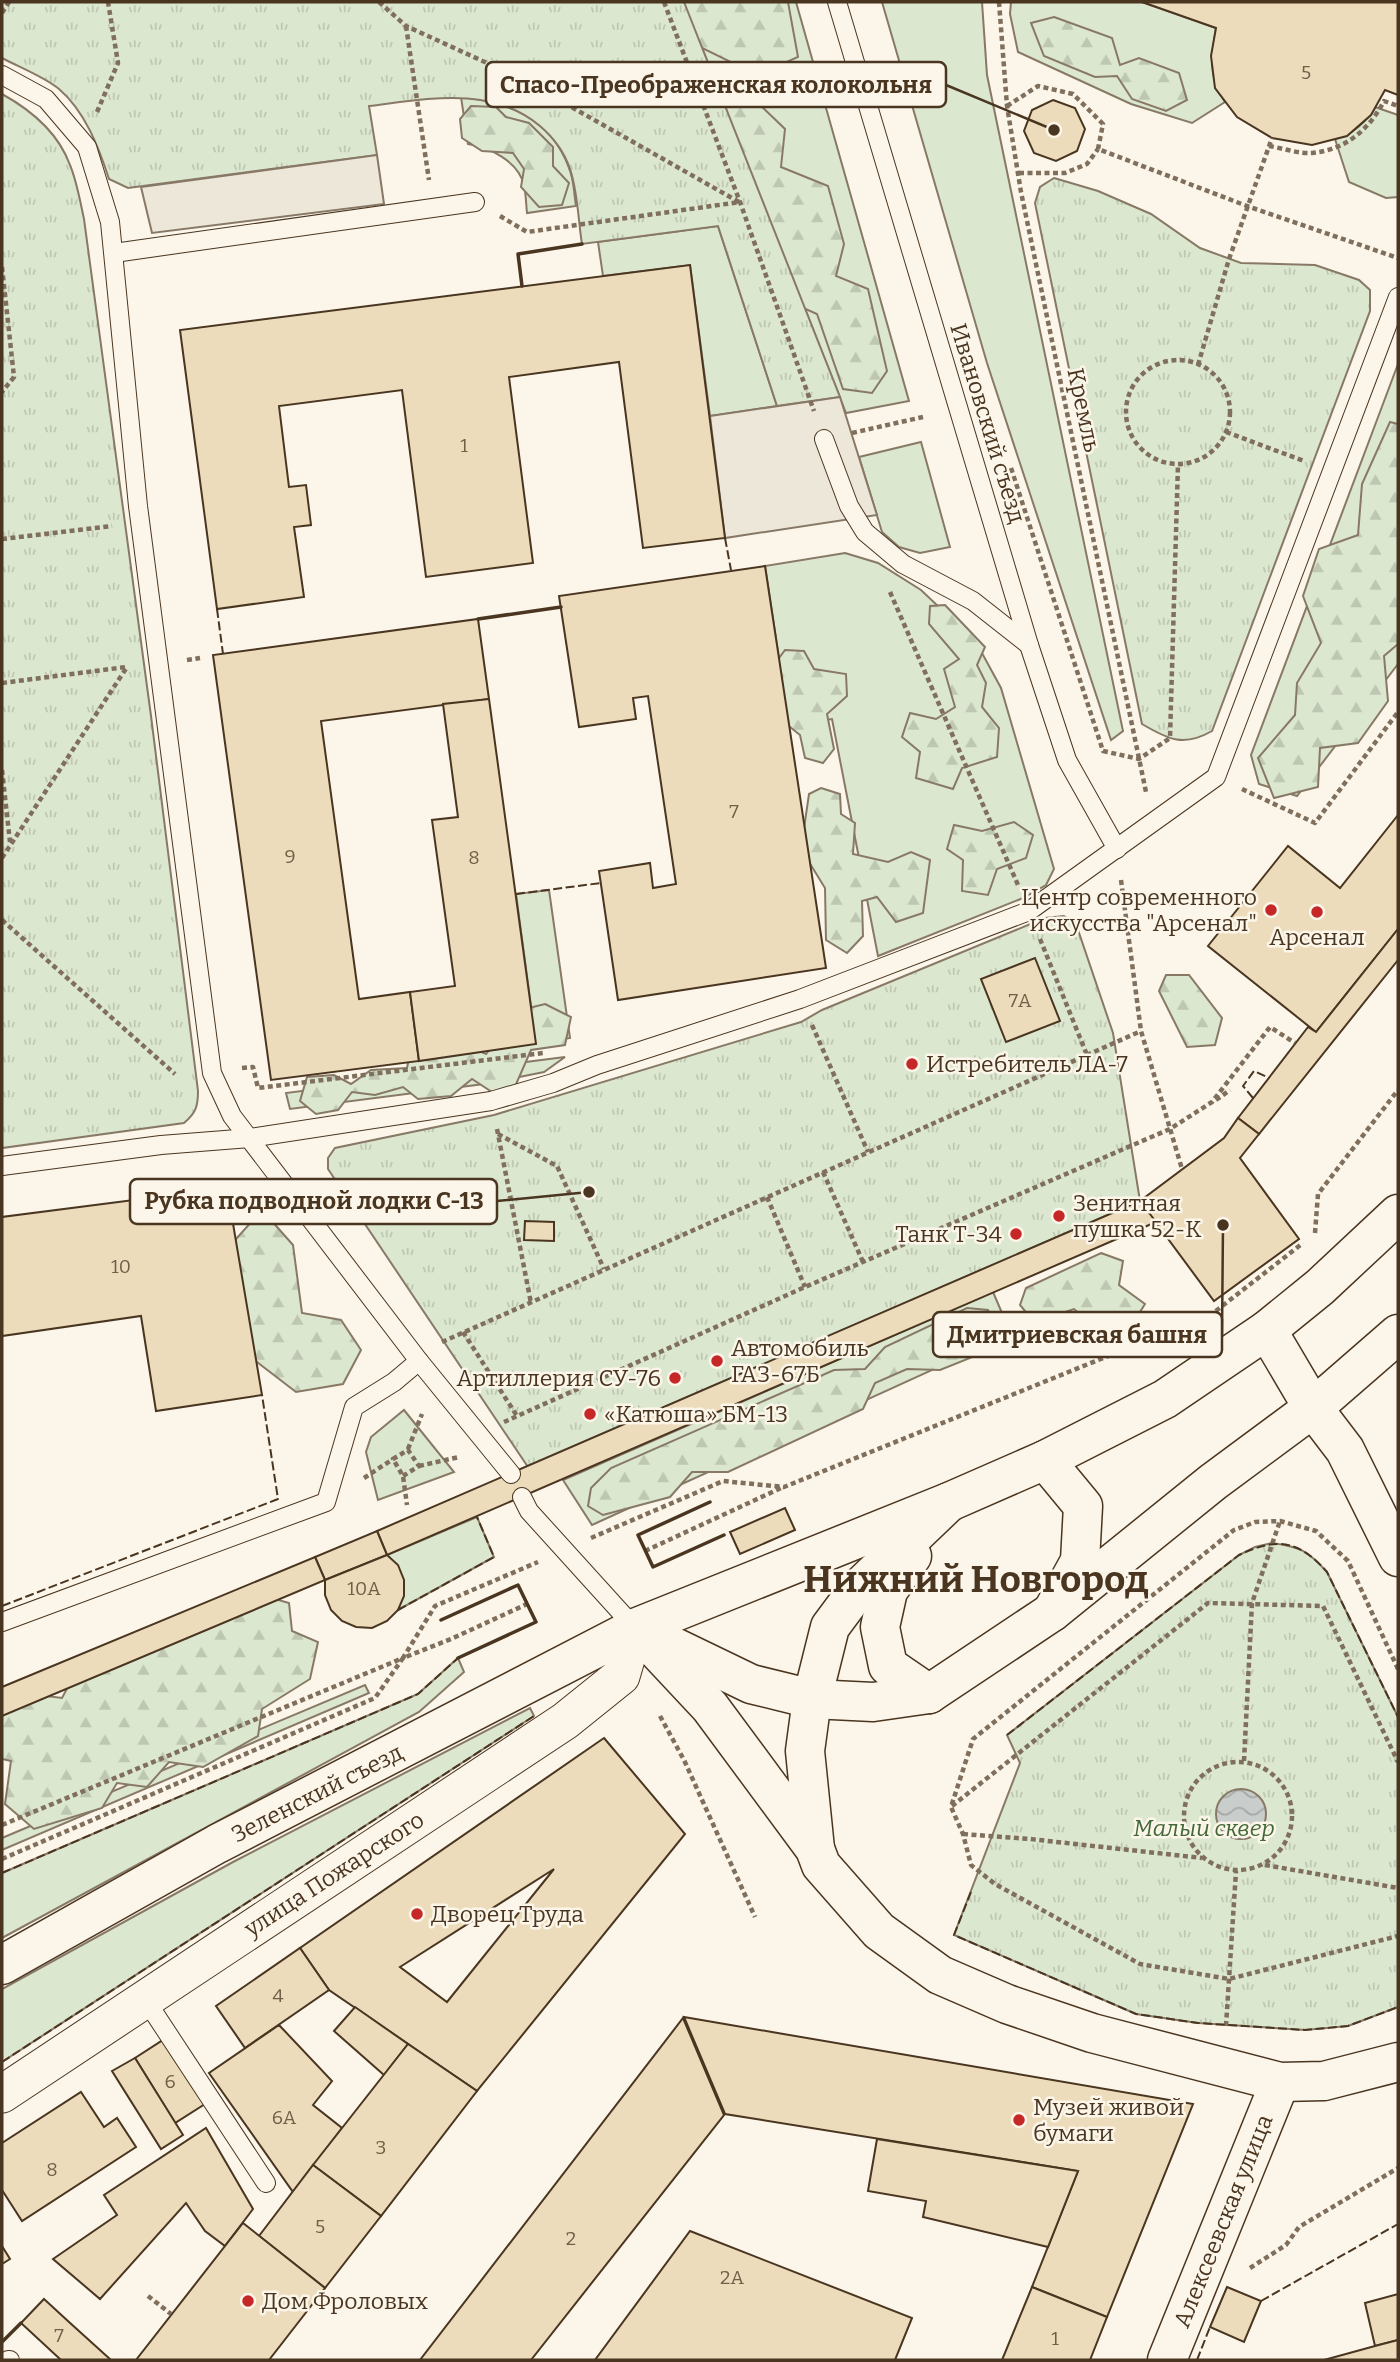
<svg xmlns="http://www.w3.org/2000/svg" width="1400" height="2362" viewBox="0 0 1400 2362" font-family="Bitter,serif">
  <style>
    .green { fill: #dce7d0; stroke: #887966; stroke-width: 2 }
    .forest { fill: url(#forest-firs); stroke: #887966; stroke-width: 2 }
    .park { fill: url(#park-tufts); stroke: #887966; stroke-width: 2 }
    .parking { fill: #ede7d9; stroke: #887966; stroke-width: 2 }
    .water { fill: url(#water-waves); stroke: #887966; stroke-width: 2 }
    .building { fill: #ecdcbc; stroke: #4a3520; stroke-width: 2; fill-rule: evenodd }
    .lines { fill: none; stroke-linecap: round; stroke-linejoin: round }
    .service-casing { stroke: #4a3520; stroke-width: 20 }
    .minor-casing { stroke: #4a3520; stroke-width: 39 }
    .tertiary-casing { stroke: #4a3520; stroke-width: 41 }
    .secondary-casing { stroke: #4a3520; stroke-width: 41 }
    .path { stroke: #7f6f5c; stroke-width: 4.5; stroke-dasharray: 5 3.5; stroke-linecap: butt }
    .service { stroke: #fbf6e9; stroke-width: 18 }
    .minor { stroke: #fbf6e9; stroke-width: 37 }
    .tertiary { stroke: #fbf6e9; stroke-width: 38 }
    .secondary { stroke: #fbf6e9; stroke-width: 38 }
    .fence { stroke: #4a3520; stroke-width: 2; stroke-dasharray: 9 3.5; stroke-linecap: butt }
    .wall { stroke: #4a3520; stroke-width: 3.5 }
    .poi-dot { fill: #c62828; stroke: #fbf6e9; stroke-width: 2.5 }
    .labels { text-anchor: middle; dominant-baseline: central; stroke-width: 5; stroke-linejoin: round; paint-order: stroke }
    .number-label { font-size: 19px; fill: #725f47 }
    .street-label { font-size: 23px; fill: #4a3520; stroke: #fbf6e9 }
    .poi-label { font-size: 23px; fill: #4a3520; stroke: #fbf6e9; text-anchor: start }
    .park-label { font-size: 23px; font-style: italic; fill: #436837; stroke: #fbf6e9 }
    .town-label { font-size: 37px; font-weight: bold; fill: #4a3520; stroke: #fbf6e9 }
    .leader { fill: none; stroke: #4a3520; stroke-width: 2.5 }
    .callout-dot { fill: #4a3520; stroke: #fbf6e9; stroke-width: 2.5 }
    .callout { fill: #fbf6e9; stroke: #4a3520; stroke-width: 2.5 }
    .callout-label { font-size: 24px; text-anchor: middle; font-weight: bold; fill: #4a3520 }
  </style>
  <defs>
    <pattern id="forest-firs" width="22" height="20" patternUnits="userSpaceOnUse" patternTransform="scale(1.75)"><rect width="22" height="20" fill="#dce7d0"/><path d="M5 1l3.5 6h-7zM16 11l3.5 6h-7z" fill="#bec7b2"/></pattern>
    <pattern id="park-tufts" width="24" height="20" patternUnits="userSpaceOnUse" patternTransform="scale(1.75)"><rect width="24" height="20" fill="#dce7d0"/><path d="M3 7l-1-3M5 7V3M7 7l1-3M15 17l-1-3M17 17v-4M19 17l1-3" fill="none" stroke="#bec7b2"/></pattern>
    <pattern id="water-waves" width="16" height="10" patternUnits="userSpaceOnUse" patternTransform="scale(1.75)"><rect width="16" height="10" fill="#c9cecd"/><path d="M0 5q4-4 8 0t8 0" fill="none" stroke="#a5a8a6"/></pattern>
  </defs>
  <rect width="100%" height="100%" fill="#fbf6e9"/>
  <!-- green -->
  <g class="green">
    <polygon points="684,2 796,2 909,401 846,413"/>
    <polygon points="882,2 982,2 987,75 1123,731 1111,740 987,363"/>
    <path d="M1011,2H1142L1216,28C1211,56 1208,78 1225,102L1192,123L1131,104L1018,52L1010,14Z"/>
    <path d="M461,97C510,102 551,119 569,168C574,179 574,194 576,206L527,213C526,204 526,194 524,185C518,161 489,147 468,144Z"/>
    <path d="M1375,107L1398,115V197L1386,198L1349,182L1335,139C1351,135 1367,122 1375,107Z"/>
    <polygon points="718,226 777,406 710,416 690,265 603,276 598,242"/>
    <polygon points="1398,364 1398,664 1297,796 1259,784 1251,755"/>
    <polygon points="921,442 950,547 920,553 899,547 882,532 859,457"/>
    <polygon points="845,553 878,563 921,590 976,642 1001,688 1054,869 1046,885 1023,898 878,956 832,719 789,725 765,566"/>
    <polygon points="549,890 570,1038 536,1044 516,894"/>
    <polygon points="565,1057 544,1072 484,1084 290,1109 286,1093"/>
    <polygon points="993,1292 1011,1334 592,1525 563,1480"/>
    <polygon points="404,1410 454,1472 378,1500 366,1452 371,1437"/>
    <path d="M477,1517L494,1557L398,1610C407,1588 405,1572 387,1555Z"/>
    <polygon points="458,1658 464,1672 419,1712 2,1938 2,1873 418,1694"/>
    <polygon points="365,1685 369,1693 2,1850 2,1838"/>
    <polygon points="530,1708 534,1716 2,2062 2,1989 233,1862"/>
  </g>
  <!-- forest -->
  <g class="forest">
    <polygon points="674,2 788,2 798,57 757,75 696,45"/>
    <polygon points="1054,17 1112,38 1120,65 1139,58 1179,73 1187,100 1166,111 1132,99 1117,76 1095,77 1044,56 1031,23"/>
    <polygon points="706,79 737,83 785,129 781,167 828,186 844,244 836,276 868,289 887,371 872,393 843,389 817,314 765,291"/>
    <polygon points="471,106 496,107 506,117 529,123 553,147 553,166 569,183 562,205 539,207 521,187 524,169 513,153 482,151 462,138 460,119"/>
    <polygon points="1390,422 1398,424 1398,644 1384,656 1388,701 1358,743 1320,748 1318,787 1274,798 1258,758 1295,715 1297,683 1321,643 1303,596 1319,549 1358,535 1362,484"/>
    <polygon points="945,605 985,647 977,665 986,683 982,707 999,728 997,757 962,768 953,789 916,778 920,752 902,737 910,713 936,719 955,707 944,669 959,659 929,624 930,606"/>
    <polygon points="785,650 804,651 814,669 846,674 847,696 827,714 834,749 823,763 805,758 800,735 780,719 771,669"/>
    <polygon points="821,788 840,794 841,814 855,823 853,854 888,862 911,852 930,860 923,913 896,922 877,897 862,901 863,936 847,953 826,940 825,888 801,849 809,794"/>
    <polygon points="1014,822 1033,835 1026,858 997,869 988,895 962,891 963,860 947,849 954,825 982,831"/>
    <polygon points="1166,975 1189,975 1222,1018 1215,1045 1187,1047 1159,991"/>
    <polygon points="545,1004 571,1017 565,1045 531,1050 514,1089 495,1094 472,1079 451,1096 418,1099 403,1087 375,1095 352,1092 338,1110 316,1114 300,1101 307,1077 334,1075 351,1084 371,1070 407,1068 412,1043 456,1041 486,1054 521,1010"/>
    <polygon points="262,1210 293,1245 302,1313 341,1320 361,1350 343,1384 296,1392 249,1356 235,1317 243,1283 227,1249"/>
    <polygon points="1101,1253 1123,1261 1119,1285 1145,1304 1128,1331 1099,1330 1074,1309 1034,1322 1020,1305 1026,1288"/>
    <polygon points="967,1308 988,1310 997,1327 980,1354 940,1370 907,1369 875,1383 863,1409 728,1472 692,1472 670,1497 603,1515 588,1506 591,1488 611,1468 834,1370 865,1369 885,1347"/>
    <polygon points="254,1593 289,1603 292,1631 318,1642 310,1679 262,1709 258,1736 203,1767 169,1762 147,1787 117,1783 102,1808 34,1829 5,1804 11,1761 2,1759 2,1705 31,1694 62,1698 78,1668"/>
  </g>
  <!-- park -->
  <g class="park">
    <path d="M2,2H684L840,397L777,406L718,226L582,244C578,220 578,192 570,169C564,151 554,138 540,126C492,85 427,99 369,106L377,155L128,188L109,179C99,148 85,111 59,89C45,77 19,67 2,58Z"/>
    <path d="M2,94C31,110 58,132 70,165C77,182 80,201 84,219L151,716L198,1091C198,1106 196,1113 184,1123L2,1148Z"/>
    <path d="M1054,178L1098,191L1151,214L1200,248L1241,263L1315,265L1359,280L1370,290V311L1212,731C1184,747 1169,740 1142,724L1035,203L1040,187Z"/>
    <polygon points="1064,916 1076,924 1113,1033 1140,1201 528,1467 328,1169 328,1158 335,1148 494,1115 801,1022 822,1010 1045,918"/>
    <path d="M1272,1543C1301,1547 1308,1551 1327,1572L1398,1717V2007L1348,2026L1305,2030L1198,2023L1136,2014L954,1935L1020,1763L1007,1735L1239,1555L1255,1547Z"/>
  </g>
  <!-- parking -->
  <g class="parking">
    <polygon points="377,155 384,204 152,233 141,187"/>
    <polygon points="840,397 877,515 725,538 710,416"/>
  </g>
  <!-- water -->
  <circle class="water" cx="1241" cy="1814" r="25"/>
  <!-- building -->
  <g class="building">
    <polygon points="1142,2 1398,2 1398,95 1385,90 1371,115 1347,136 1312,145 1272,138 1237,117 1215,88 1211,56 1216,28"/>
    <polygon points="1053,100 1075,108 1085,129 1077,151 1056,161 1034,153 1024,131 1032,110"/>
    <polygon points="690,265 725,538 643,548 619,362 509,377 533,563 426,577 402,390 279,406 289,487 306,485 311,525 294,527 304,597 217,609 180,330"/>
    <polygon points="765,566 826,968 618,1000 599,871 650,863 653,888 676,884 648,696 633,698 636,719 579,727 559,596"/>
    <polygon points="478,619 489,699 321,721 359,999 410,992 419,1061 271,1080 213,655"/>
    <polygon points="489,699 536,1044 419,1061 410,992 455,986 432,820 458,817 443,704"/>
    <polygon points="1398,815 1398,929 1316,1032 1208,946 1288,846 1340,888"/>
    <polygon points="1398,929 1398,960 1259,1134 1238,1118 1308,1027 1316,1032"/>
    <polygon points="1035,958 1060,1021 1006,1042 981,979"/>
    <polygon points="1238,1118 1259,1134 1240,1158 1299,1239 1214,1301 1140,1201 1224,1138"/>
    <polygon points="227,1188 262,1395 156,1411 141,1316 2,1336 2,1217"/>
    <polygon points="1140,1201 1156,1222 387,1555 377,1531"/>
    <polygon points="525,1221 554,1222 554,1241 524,1240"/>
    <polygon points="785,1508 795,1530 740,1554 730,1532"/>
    <polygon points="377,1531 387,1555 325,1580 315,1557"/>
    <polygon points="387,1555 398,1565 404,1580 404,1596 398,1610 387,1621 372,1628 356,1627 342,1621 331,1610 325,1595 325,1580"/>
    <polygon points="315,1557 325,1580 2,1716 2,1687"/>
    <path d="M604,1738L685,1834L477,2091L329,1990L300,1948ZM554,1869L447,2002L400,1967Z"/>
    <polygon points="300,1948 329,1990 245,2048 216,2006"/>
    <polygon points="355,2007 408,2044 384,2075 334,2031"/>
    <polygon points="684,2017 1193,2104 1107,2317 1032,2287 1078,2171 725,2114"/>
    <polygon points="683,2018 724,2115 531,2360 420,2360"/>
    <polygon points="279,2025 332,2081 313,2105 342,2128 293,2192 209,2073"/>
    <polygon points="163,2040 205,2104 175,2123 135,2058"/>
    <polygon points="408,2044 477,2091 381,2216 313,2165"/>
    <polygon points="135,2058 183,2135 161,2149 112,2071"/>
    <polygon points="81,2092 104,2127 117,2118 136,2147 22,2221 2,2190 2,2143"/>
    <polygon points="206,2128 253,2209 225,2246 205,2231 186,2203 100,2299 53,2259 117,2215 104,2195"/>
    <polygon points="877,2139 1078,2171 1048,2247 923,2217 926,2201 868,2191"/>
    <polygon points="313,2165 381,2216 325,2288 259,2236"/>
    <polygon points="243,2223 325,2288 269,2360 136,2360"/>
    <polygon points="690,2231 912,2318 895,2360 595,2360"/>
    <polygon points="2,2246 10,2259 2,2264"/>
    <polygon points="1032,2287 1107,2317 1090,2360 1002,2360"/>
    <polygon points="1227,2287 1261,2301 1244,2342 1210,2327"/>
    <polygon points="1398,2294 1398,2340 1375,2346 1365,2303"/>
    <polygon points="44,2299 69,2322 111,2360 61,2360 21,2323"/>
    <polygon points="1398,2340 1398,2360 1324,2360 1375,2346"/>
  </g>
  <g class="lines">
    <defs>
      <g id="service">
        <polyline points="837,2 1029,645 1067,760 1117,849"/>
        <polyline points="2,75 46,99 87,147 110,222 138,506 212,1073 232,1116 419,1361 511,1474"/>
        <polyline points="114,253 475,202"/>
        <polyline points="824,439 849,506 865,532 903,564 973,601 1029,645"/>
        <polyline points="2,1166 161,1145 250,1138 491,1101 553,1083 597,1065 800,999 1029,911 1216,777 1398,297"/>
        <polyline points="522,1497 529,1511 635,1628"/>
        <polyline points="2,1622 326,1502 354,1407 394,1382 419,1361"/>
        <polyline points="145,1999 266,2183"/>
        <polyline points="8,2360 10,2360"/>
      </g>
      <polyline id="minor" points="2,2094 565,1721 621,1676 635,1628"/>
      <g id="tertiary">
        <polyline points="1267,1330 1320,1287 1398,1214"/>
        <polyline points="1313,1408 1398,1334"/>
        <polyline points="1045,1460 1083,1506 1080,1561 1052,1612"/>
        <polyline points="912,1556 888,1591 880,1627 888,1666 929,1694"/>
        <polyline points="637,1629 710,1707 815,1849 821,1865 879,1931 940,1975 1007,2004 1092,2033 1280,2082 1324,2081 1398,2062"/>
        <polyline points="815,1849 805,1751 812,1699 830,1627 859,1588 949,1502"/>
        <polyline points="1167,2360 1280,2082"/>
      </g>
      <g id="secondary">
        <polyline points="635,1628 751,1684 812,1699 873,1702 929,1694 1052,1612 1213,1482 1313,1408"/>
        <polyline points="2,1965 217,1844 635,1628 949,1502 1045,1460 1165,1399 1267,1330 1313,1408 1345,1450 1398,1557"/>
      </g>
    </defs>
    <!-- service casing -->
    <use href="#service" class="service-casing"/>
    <!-- minor casing -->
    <use href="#minor" class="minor-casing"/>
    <!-- tertiary casing -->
    <use href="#tertiary" class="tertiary-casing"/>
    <!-- secondary casing -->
    <use href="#secondary" class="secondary-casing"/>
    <!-- path -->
    <g class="path">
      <polyline points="379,2 406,26 522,79 739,202"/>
      <polyline points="664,2 740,202 814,411"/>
      <polyline points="999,2 1007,106 1021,192 1146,792"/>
      <polyline points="2,13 9,2"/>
      <polyline points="406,26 429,180"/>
      <polyline points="1007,106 1038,86 1073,94 1103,124 1098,149 1247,206 1398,258"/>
      <polyline points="97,112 118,63 108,2"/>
      <path d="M1269,146C1282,148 1299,154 1312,153C1345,150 1369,130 1384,101L1398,106"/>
      <polyline points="1019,173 1065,173 1087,164 1098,149"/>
      <polyline points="500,216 527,232 740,202"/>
      <polyline points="2,267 14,377 2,392"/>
      <circle cx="1178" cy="412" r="52"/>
      <polyline points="1198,365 1229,259 1272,138"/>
      <polyline points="1226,432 1304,461"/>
      <polyline points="852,433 923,417"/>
      <polyline points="1011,468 1103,751 1139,759 1170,738 1178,464"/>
      <polyline points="2,539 112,526"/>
      <polyline points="890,592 1018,885"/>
      <polyline points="187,660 200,658"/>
      <polyline points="2,683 126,667"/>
      <polyline points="2,770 10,842"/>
      <polyline points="1242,789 1315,823 1398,712"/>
      <polyline points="2,858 127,667"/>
      <polyline points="1121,880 1141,1031 1182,1169"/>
      <polyline points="2,920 175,1074"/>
      <polyline points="1040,939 1087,1055"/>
      <polyline points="812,1025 868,1152"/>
      <polyline points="242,1068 253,1067 258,1088 543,1053"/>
      <polyline points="1216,1100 1230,1090"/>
      <polyline points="497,1129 531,1303"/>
      <polyline points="498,1134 557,1166 604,1269"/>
      <polyline points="823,1172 863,1262"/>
      <polyline points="767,1197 805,1287"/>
      <polyline points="1315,1233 1318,1194 1398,1090"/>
      <polyline points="463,1332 517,1416"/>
      <polyline points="442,1342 1141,1031"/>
      <polyline points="504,1422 805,1287 1170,1129 1212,1102 1270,1027 1295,1043"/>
      <polyline points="408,1449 422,1414"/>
      <polyline points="419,1466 459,1457"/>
      <polyline points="403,1476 419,1466 408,1450 393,1459 403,1476 407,1505"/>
      <polyline points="364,1478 393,1459"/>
      <polyline points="591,1538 723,1481 784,1487 1212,1314 1303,1243"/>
      <polyline points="645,1551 781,1488"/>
      <polyline points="1398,1669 1348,1561 1316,1531 1280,1521 1255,1522 1234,1530 973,1739 951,1807 963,1834 971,1865 995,1884 1140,1964 1229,1979 1398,1936"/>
      <polyline points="660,1716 684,1760 755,1917"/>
      <polyline points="1244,1761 1252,1603 1280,1521"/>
      <circle cx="1238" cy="1816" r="54"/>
      <polyline points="952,1806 1208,1603 1323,1606 1398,1762"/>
      <polyline points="2,1825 403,1658 435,1606 538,1562"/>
      <polyline points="963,1834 1030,1839 1202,1858"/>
      <polyline points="2,1859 375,1698 403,1658 451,1639 527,1604"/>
      <polyline points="1265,1865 1398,1888"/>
      <polyline points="1226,2026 1236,1871"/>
      <polyline points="1250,2268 1286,2245 1299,2227 1398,2168"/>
      <polyline points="148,2296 171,2314"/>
    </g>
    <!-- service -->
    <use href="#service" class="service"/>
    <!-- minor -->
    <use href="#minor" class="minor"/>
    <!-- tertiary -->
    <use href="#tertiary" class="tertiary"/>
    <!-- secondary -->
    <use href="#secondary" class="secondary"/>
    <!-- fence -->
    <g class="fence">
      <polyline points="725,538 731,570"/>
      <polyline points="217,609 223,654"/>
      <polyline points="516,894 601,883"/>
      <polyline points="1253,1098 1243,1086 1254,1071 1269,1078"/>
      <polyline points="2,1606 278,1499 262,1395"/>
      <polyline points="398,1610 494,1557 477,1517"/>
      <path d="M1007,1735L1239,1555C1277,1537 1299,1540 1327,1572L1398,1717"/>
      <polyline points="2,1873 418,1694 458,1658"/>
      <polyline points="971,1892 954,1935 1136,2014 1198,2023 1305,2030 1348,2026 1398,2007"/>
      <polyline points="2,2062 534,1716"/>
      <polyline points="1261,2301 1398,2224"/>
      <polyline points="1197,2360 1210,2327"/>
    </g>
    <!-- wall -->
    <g class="wall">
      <polyline points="522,286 518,254 582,244"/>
      <polyline points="478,619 561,607"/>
      <polyline points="710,1502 638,1535 653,1567 724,1535"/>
      <polyline points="441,1620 518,1585 536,1622 458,1658"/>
      <polyline points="2,2342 21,2323"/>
    </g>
  </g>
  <!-- markers -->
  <g class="poi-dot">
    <circle cx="1271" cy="910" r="7"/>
    <circle cx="1317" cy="912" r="7"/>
    <circle cx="912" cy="1064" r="7"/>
    <circle cx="1059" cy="1216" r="7"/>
    <circle cx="1016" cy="1234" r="7"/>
    <circle cx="717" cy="1361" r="7"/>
    <circle cx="675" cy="1378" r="7"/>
    <circle cx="590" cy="1414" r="7"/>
    <circle cx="417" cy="1914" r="7"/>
    <circle cx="1019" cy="2120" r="7"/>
    <circle cx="248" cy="2301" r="7"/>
  </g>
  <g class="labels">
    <!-- number labels -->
    <g class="number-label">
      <text x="1306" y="72">5</text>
      <text x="464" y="445">1</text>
      <text x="734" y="811">7</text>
      <text x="290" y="856">9</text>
      <text x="474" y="857">8</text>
      <text x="1020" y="1000">7А</text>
      <text x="121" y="1266">10</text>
      <text x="364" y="1588">10А</text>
      <text x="278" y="1995">4</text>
      <text x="170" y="2081">6</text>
      <text x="284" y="2117">6А</text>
      <text x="381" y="2147">3</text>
      <text x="52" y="2169">8</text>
      <text x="320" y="2226">5</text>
      <text x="571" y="2238">2</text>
      <text x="732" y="2277">2А</text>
      <text x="59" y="2335">7</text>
      <text x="1055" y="2338">1</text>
    </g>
    <!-- street labels -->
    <g class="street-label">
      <text transform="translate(1084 410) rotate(78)">Кремль</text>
      <text transform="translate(988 423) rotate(73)">Ивановский съезд</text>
      <text transform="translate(317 1793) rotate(-27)">Зеленский съезд</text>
      <text transform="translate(334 1874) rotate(-33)">улица Пожарского</text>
      <text transform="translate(1223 2221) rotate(-68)">Алексеевская улица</text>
    </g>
    <!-- poi labels -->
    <g class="poi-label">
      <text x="1257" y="897" text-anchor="end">Центр современного<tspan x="1257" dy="26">искусства "Арсенал"</tspan></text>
      <text x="1317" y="937" text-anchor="middle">Арсенал</text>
      <text x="926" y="1064">Истребитель ЛА-7</text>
      <text x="1073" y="1203">Зенитная<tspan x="1073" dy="26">пушка 52-К</tspan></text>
      <text x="1002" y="1234" text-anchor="end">Танк Т-34</text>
      <text x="731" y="1348">Автомобиль<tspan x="731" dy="26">ГАЗ-67Б</tspan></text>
      <text x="661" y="1378" text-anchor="end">Артиллерия СУ-76</text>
      <text x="604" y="1414">«Катюша» БМ-13</text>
      <text x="431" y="1914">Дворец Труда</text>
      <text x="1033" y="2107">Музей живой<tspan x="1033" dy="26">бумаги</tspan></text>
      <text x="262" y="2301">Дом Фроловых</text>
    </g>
    <!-- park labels -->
    <g class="park-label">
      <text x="1204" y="1828">Малый сквер</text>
    </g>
    <!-- town labels -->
    <g class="town-label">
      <text x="976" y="1579">Нижний Новгород</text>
    </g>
  </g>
  <!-- callouts -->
  <path class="leader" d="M1054 130L946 85M589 1192L497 1201M1223 1225L1222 1335"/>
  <g class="callout-dot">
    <circle cx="1054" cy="130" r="7"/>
    <circle cx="589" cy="1192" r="7"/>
    <circle cx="1223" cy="1225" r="7"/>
  </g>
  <g class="callout">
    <rect x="486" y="62" width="460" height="45" rx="7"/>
    <rect x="130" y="1179" width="367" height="45" rx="7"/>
    <rect x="933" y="1312" width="289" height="45" rx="7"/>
  </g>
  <g class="callout-label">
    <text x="716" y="93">Спасо-Преображенская колокольня</text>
    <text x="314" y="1209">Рубка подводной лодки С-13</text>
    <text x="1077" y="1343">Дмитриевская башня</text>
  </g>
  <!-- border -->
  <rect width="1400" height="2362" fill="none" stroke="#4a3520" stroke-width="7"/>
</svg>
